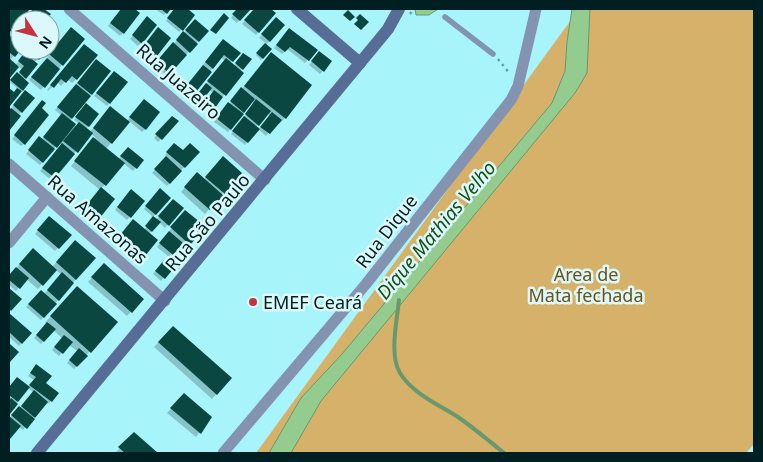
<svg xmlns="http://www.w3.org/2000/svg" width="763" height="462" viewBox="0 0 763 462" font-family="'Noto Sans',sans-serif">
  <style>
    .green { fill: #d6b169 }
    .water { fill: #94cc8f; stroke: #68986e }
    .shadow { fill: #0003; fill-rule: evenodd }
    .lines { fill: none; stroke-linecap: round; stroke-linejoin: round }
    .stream { stroke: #68986e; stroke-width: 4 }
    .building { fill: #094740 }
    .path { stroke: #659fa4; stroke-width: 2.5; stroke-dasharray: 2.5 4; stroke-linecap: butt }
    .lane { stroke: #8494b0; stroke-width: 5.5 }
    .street { stroke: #8494b0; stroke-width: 11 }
    .secondary { stroke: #576d95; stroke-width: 12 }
    .poi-dot { fill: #c4343d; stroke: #dbf8fb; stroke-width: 2 }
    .labels { text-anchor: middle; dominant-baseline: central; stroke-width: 5; stroke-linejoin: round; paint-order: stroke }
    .street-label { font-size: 18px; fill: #001f22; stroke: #dbf8fb }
    .park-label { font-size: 18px; fill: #6d531b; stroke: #dbf8fb }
    .poi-label { font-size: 18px; fill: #001f22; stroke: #dbf8fb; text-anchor: start }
    .water-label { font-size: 19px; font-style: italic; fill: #184f15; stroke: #dbf8fb }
  </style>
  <rect width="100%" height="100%" fill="#a8f4fb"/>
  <!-- green -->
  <polygon class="green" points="579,9 754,9 754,444 746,453 256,453"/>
  <!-- water -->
  <g class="water">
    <polygon points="415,9 438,9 429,15 416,15"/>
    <polygon points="572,9 590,9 587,73 575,93 321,401 291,453 269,453 301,398 342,354 552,103 565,71 567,42"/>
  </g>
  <!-- shadow -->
  <g class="shadow">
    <polygon points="13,9 29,9 9,32 9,13"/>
    <polygon points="122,9 133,9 139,14 120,36 108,26"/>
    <polygon points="155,9 169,9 164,15"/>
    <polygon points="175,9 186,9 194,15 179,32 166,21"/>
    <polygon points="238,9 249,9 237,23 231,18"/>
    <polygon points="255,9 269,9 275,13 256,35 242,24"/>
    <polygon points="276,19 283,25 266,45 270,49 261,60 256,55 266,43 259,38"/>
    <polygon points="145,21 141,43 138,46 130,39"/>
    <polygon points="195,21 207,31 167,76 154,65"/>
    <polygon points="20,27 20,49 10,60 15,65 26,54 24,53 27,50 46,50 34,63 36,65 23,80 27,83 9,105 9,89 14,93 18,89 10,82 22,70 18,66 9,77 9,39"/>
    <polygon points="68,32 62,65 41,90 29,80"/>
    <polygon points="156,32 153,59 150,62 139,52"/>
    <polygon points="287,32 316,50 305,63 287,49 282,54 274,48"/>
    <polygon points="220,43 239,53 230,63 234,66 243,55 250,60 240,71 242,73 213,108 206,102 213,93 209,90 203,97 199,93 225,61 221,57 193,94 185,88"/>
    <polygon points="80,50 76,79 72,83 67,79 61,86 57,82 48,91 47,90"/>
    <path d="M271,54L285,118L279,124L278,123L266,136L258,129L245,145L231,134L254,104L252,102L228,132L214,122ZM267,114L270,116L259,130L256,127Z"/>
    <polygon points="317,55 331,61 320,74 309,65"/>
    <polygon points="94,63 110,71 70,120 77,126 79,124 74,120 84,107 98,114 86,129 90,132 106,112 127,121 141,104 145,129 142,132 129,121 106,149 119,159 125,151 142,160 133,171 123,163 101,189 98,218 95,220 83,211 100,190 71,166 95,137 91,134 51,180 40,171 62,145 59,143 40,165 26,154 37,141 42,140 61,115 55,110"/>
    <polygon points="111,75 126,82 107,106 94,96"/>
    <polygon points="23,94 21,112 9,129 9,111"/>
    <polygon points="40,104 24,144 21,146 12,139"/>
    <polygon points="172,117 177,122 158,142 154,138"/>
    <polygon points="174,144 183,152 198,152 167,186 152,173 167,157 165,155"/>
    <polygon points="219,162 240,173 205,214 181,192 193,178 204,180"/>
    <polygon points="158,193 170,198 153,217 144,209"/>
    <polygon points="129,194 143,201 127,220 115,210"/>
    <polygon points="170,203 182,209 165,228 159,222 149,234 157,240 140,260 117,240 129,225 144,230 154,218 156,220"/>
    <polygon points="185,211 204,227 187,246 182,242 169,257 157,247"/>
    <polygon points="50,217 70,235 55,251 35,234"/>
    <polygon points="71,246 94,258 41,320 26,307 41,291 44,294 62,275 56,270 38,289 26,279 16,291 9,285 9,277 28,254 52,267"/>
    <polygon points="164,262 172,268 161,281 153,274"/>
    <polygon points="99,269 143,299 127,316 88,282"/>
    <polygon points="71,293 116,322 74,369 67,363 77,351 69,345 59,356 52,350 62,338 53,330 41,344 34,338 47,324 45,323"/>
    <polygon points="9,315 30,333 19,346 9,337"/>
    <polygon points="173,327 230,378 212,399 154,347"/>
    <polygon points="34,369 44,384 57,394 48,404 46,402 23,430 19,427 9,439 9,418 20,408 33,392 28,388 9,413 9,402 10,400 9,399 9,388 14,381 28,388 34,380 28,376"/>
    <polygon points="184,395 211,417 196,437 167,413"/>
    <polygon points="134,434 156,453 115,453"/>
  </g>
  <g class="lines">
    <!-- stream -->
    <path class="stream" d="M399,300C397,321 389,355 400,373C412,393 439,405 458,417C474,428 489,441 504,453"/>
  </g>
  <!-- building -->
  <g class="building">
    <polygon points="11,9 30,9 10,32 9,12"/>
    <polygon points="33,9 44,9 51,14 46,20 30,20 26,17"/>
    <polygon points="121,9 135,9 140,13 124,34 110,23"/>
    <polygon points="161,9 171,9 167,14"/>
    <polygon points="174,9 188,9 195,15 183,31 167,18"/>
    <polygon points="237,9 251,9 240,21 232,14"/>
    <polygon points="254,9 271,9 276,13 259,33 244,20"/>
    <polygon points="348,10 355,17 350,21 343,15"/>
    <polygon points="224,13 229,18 216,34 210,30"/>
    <polygon points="360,14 369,22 361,30 354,24 358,20 356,18"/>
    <polygon points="147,16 157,25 142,44 132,35"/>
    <polygon points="276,17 285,25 270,42 261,34"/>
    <polygon points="195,19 209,31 199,42 185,30"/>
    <polygon points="71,27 85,39 63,66 49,54"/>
    <polygon points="158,27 171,38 154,60 141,49"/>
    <polygon points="289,28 318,50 309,61 290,47 285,52 276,45"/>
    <polygon points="183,31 198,44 190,53 176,40"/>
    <polygon points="13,33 20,39 20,51 15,57 9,52 9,38"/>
    <polygon points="50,35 56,40 50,47"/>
    <polygon points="223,39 241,53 233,62 224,55 213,69 205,62"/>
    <polygon points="173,42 187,55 170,74 156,62"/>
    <polygon points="265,43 272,49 263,59 256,53"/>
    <polygon points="84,44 98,55 77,80 72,76 66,83 61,79 54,88 50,85"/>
    <polygon points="27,50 47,50 39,60"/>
    <polygon points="319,51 332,61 324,72 311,61"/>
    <polygon points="271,52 312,85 286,119 244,86"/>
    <polygon points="24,53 38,64 26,79 19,72 24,66 18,61"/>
    <polygon points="243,53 252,59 243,70 235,63"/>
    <polygon points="9,58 19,67 9,79"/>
    <polygon points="47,58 60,69 45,88 31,77"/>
    <polygon points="226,58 244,73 226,96 207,81"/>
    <polygon points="96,59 111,71 92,95 77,83"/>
    <polygon points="203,65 212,72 196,92 187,85"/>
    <polygon points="114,71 128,82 110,104 96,93"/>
    <polygon points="17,72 29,83 23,91 10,80"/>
    <polygon points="206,83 212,88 205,97 199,92"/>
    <polygon points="76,84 91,96 72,119 57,107"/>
    <polygon points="241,87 255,99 244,113 230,101"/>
    <polygon points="9,88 14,92 17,88 22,91 10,106 9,105"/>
    <polygon points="25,90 35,98 22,113 13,105"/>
    <polygon points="214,90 223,97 215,108 206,101"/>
    <polygon points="144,99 160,112 146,130 129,117"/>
    <polygon points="256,99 271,111 259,126 245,114"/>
    <polygon points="42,100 46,103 42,108 49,115 25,145 14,135"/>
    <polygon points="228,102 244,114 231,130 216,118"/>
    <polygon points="86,103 99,114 89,127 75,117"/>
    <polygon points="110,106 130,122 112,144 93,128"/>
    <polygon points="11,108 21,116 9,131 9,110"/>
    <polygon points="272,112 282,120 270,134 260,127"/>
    <polygon points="62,113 76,124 57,148 43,137"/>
    <polygon points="172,116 179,121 162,140 155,134"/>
    <polygon points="244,116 260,129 248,143 232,131"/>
    <polygon points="79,122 93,133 78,153 63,141"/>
    <polygon points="39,136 55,149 43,163 28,150"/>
    <polygon points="93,137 125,163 106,186 74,161"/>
    <polygon points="62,143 75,154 55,178 42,168"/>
    <polygon points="174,143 183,150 190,143 200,152 185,168 166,152"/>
    <polygon points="128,147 144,160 137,169 120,156"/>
    <polygon points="166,156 182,171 170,184 154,169"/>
    <polygon points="223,156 242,173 225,194 205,177"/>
    <polygon points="197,172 224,196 210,210 184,187"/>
    <polygon points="101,187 115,199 99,219 85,207"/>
    <polygon points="160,188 171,198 156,215 145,206"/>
    <polygon points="131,189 145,201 131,218 117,207"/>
    <polygon points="173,199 184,208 169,226 158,216"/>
    <polygon points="185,210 206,227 190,245 170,227"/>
    <polygon points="49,216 72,235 59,249 37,230"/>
    <polygon points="153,216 161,222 152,232 145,226"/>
    <polygon points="133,219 158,240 145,256 120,235"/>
    <polygon points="169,231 183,243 173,255 159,243"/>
    <polygon points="75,240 96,258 76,280 56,262"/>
    <polygon points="33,248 57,270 43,286 19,264"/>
    <polygon points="164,260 174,268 165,279 155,271"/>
    <polygon points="104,263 144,299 132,313 91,277"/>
    <polygon points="16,267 29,278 20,289 9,280 9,275"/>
    <polygon points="62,272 74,283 59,301 47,290"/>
    <polygon points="77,286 118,322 91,353 50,316"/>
    <polygon points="9,288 22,299 11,311 9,309"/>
    <polygon points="41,290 57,304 44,318 28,304"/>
    <polygon points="9,313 32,333 22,344 9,332"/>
    <polygon points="47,322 56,329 44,342 36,335"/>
    <polygon points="173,326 232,378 217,395 158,342"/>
    <polygon points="64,335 73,342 63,354 54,347"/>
    <polygon points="10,344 19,352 10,362 9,361 9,346"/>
    <polygon points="79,348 88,356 77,367 69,360"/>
    <polygon points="36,364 52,376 46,383 59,393 52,402 29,385 36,377 30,373"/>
    <polygon points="17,377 30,387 18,402 9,395 9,387"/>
    <polygon points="34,390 48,402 35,418 21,406"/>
    <polygon points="184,393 212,417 201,434 170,408"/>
    <polygon points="11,398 18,404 10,414 9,401"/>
    <polygon points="19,406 35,419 27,429 11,415"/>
    <polygon points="9,416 21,426 10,439 9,438"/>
    <polygon points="134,432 158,453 125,453 118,447"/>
  </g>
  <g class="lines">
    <!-- path -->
    <g class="path">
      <polyline points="410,14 414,9"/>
      <polyline points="498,59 510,74"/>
    </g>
    <!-- lane -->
    <polyline class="lane" points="445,17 493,54"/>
    <!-- street -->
    <g class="street">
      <polyline points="69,9 265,180"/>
      <polyline points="9,164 165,301"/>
      <polyline points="9,243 47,197"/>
      <polyline points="223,453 366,284 511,100 518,86 536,9"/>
    </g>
    <!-- secondary -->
    <g class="secondary">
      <polyline points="297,9 360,63"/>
      <polyline points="37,453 379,40 388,29 399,9"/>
    </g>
  </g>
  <!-- markers -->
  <circle class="poi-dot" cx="253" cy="302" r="5"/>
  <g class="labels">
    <!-- street labels -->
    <g class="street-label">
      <text transform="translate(179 81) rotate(41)">Rua Juazeiro</text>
      <text transform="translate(98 219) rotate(41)">Rua Amazonas</text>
      <text transform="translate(207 222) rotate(-50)">Rua São Paulo</text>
      <text transform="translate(386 231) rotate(-52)">Rua Dique</text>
    </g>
    <!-- park labels -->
    <g class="park-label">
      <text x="586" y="274">Area de<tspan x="586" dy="21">Mata fechada</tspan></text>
    </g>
    <!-- poi labels -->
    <g class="poi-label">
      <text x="263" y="302">EMEF Ceará</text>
    </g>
    <!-- water labels -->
    <g class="water-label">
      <text transform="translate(436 230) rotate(-50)">Dique Mathias Velho</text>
    </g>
  </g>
  <!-- border -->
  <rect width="763" height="462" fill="none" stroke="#001f22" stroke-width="20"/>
  <!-- north arrow -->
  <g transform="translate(35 35) rotate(126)"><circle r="24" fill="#dbf8fb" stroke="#83a1a4"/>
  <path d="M0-4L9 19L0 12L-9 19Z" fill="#c4343d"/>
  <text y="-8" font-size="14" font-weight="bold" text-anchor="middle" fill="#001f22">N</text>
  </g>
</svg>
